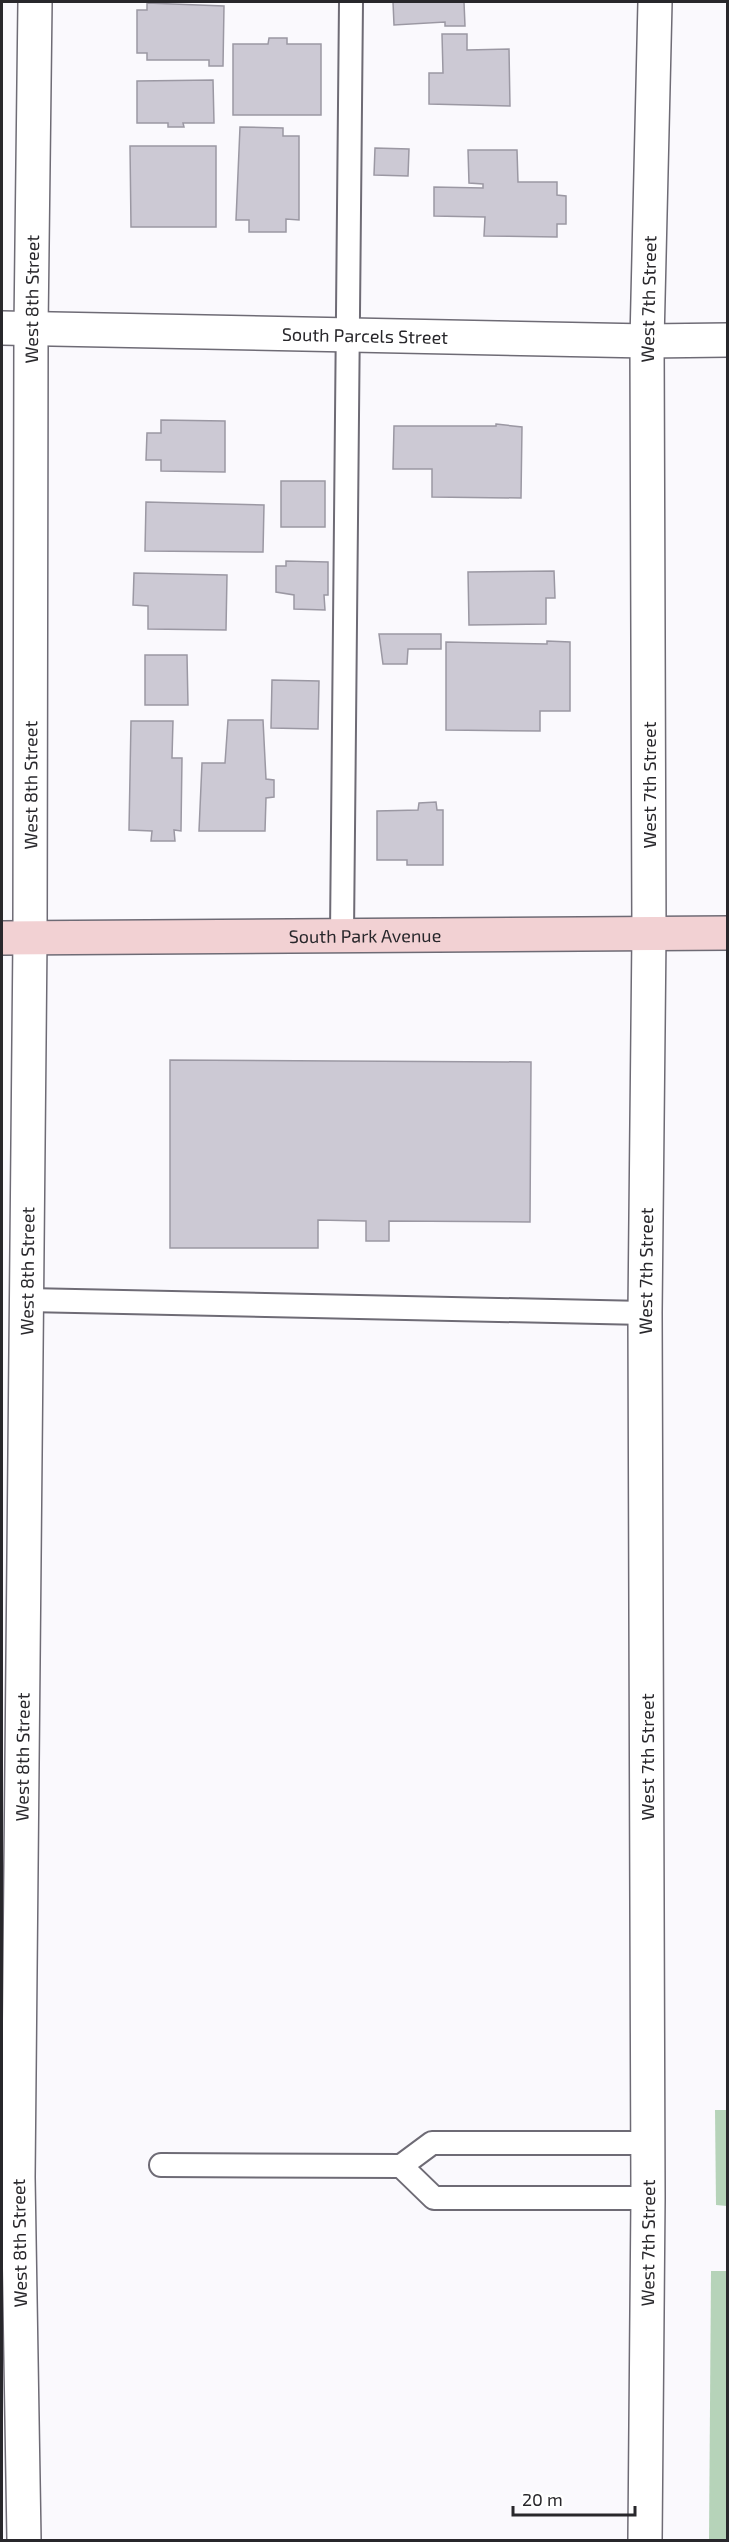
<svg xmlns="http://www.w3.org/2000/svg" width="729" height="2542" viewBox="0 0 729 2542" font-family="'Exo 2',sans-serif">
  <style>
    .green { fill: #b6d3b9 }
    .building { fill: #ccc9d4; stroke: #9b98a3; stroke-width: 1.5 }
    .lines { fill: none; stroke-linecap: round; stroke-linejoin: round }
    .lane-casing { stroke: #6e6b75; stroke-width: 26 }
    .street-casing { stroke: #6e6b75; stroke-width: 36 }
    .secondary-casing { stroke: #6e6b75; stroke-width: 36 }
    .lane { stroke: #fff; stroke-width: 22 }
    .street { stroke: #fff; stroke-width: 33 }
    .secondary { stroke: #f2d1d3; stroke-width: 33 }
    .labels { text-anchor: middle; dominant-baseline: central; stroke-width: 6; stroke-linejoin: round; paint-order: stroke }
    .street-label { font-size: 18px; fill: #28272b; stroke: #fff }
  </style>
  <rect width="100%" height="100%" fill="#faf9fd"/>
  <!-- green -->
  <g class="green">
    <polygon points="715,2110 727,2110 727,2206 716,2205"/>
    <polygon points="711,2271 727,2271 727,2540 709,2540"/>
  </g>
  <!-- building -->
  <g class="building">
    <polygon points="393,2 464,2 465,26 445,26 445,22 394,25"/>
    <polygon points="147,3 224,6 223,66 209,66 209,60 147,60 147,53 137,53 137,10 147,10"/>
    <polygon points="442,34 467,34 467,50 509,49 510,106 429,104 429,73 443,73"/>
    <polygon points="269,38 287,38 287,44 321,44 321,115 233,115 233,44 268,44"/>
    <polygon points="213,80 214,123 183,123 184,127 168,127 168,123 137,123 137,81"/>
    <polygon points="240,127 283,128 283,136 299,136 299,220 286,219 286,232 249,232 249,220 236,220"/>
    <polygon points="130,146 216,146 216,227 131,227"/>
    <polygon points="375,148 409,149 408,176 374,175"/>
    <polygon points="468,150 517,150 518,182 557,182 557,195 566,196 566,224 557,224 557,237 484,236 485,217 434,216 434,187 483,188 483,184 469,183"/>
    <polygon points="161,420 225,421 225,472 161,471 161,460 146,460 147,433 161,433"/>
    <polygon points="496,424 522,427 521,498 432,497 432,469 393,469 394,426 496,426"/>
    <rect x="281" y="481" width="44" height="46"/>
    <polygon points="146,502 264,505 263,552 145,551"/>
    <polygon points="286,561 328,562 328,595 324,595 325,610 294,609 294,595 276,592 276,566 286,566"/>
    <polygon points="554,571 555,598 546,598 546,624 469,625 468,572"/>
    <polygon points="134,573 227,575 226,630 148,629 148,606 133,605"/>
    <polygon points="379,634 441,634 441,649 408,649 407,664 383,664"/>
    <polygon points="547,641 570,642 570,711 540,711 540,731 446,730 446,642 547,644"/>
    <polygon points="145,655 187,655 188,705 145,705"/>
    <polygon points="272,680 319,681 318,729 271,728"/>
    <polygon points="228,720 263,720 266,779 274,780 274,797 266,798 265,831 199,831 202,763 225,763"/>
    <polygon points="131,721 173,721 172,758 182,758 181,831 174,830 175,841 151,841 152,831 129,830"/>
    <polygon points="436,802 437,810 443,810 443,865 407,865 407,860 377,860 377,811 418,810 419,803"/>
    <polygon points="170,1060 531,1062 530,1222 389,1221 389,1241 366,1241 366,1221 318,1220 318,1248 170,1248"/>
  </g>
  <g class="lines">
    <defs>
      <g id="lane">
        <polyline points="342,934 351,2"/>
        <polyline points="27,1300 645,1313"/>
        <polyline points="161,2165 401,2166 432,2143 648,2143"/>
        <polyline points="401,2166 434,2198 648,2198"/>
      </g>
      <g id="street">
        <path id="s1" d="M2,328L647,341L728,340"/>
        <path id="s2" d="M24,2540L18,2177L30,938L31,328L35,2"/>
        <path id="s3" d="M645,2540L648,2198L645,1313L649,934L647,341L655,2"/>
      </g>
      <g id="secondary">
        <path id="s4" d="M2,938L728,933"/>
      </g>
    </defs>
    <!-- lane casing -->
    <use href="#lane" class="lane-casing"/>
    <!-- street casing -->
    <use href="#street" class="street-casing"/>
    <!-- secondary casing -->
    <use href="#secondary" class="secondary-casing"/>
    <!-- lane -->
    <use href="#lane" class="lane"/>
    <!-- street -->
    <use href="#street" class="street"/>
    <!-- secondary -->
    <use href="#secondary" class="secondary"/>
  </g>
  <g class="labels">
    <!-- street labels -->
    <g class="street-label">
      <text stroke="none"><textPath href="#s2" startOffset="2241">West 8th Street</textPath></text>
      <text stroke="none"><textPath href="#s3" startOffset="2241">West 7th Street</textPath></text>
      <text stroke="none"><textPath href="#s1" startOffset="363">South Parcels Street</textPath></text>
      <text stroke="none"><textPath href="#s2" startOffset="1755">West 8th Street</textPath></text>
      <text transform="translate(649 785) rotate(-90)">West 7th Street</text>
      <text stroke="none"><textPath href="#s4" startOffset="363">South Park Avenue</textPath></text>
      <text stroke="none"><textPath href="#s2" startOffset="1269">West 8th Street</textPath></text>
      <text stroke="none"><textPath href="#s3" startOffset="1269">West 7th Street</textPath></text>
      <text stroke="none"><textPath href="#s2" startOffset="783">West 8th Street</textPath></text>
      <text transform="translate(647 1757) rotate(-90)">West 7th Street</text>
      <text transform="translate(19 2243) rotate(-91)">West 8th Street</text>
      <text stroke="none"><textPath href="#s3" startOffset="297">West 7th Street</textPath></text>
    </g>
  </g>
  <!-- border -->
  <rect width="729" height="2542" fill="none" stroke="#28272b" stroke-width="6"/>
  <!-- scale -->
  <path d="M513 2506v9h122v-9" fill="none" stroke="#28272b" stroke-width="3"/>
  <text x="522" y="2506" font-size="18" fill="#28272b" stroke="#ffffff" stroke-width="4.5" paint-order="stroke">20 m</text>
</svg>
